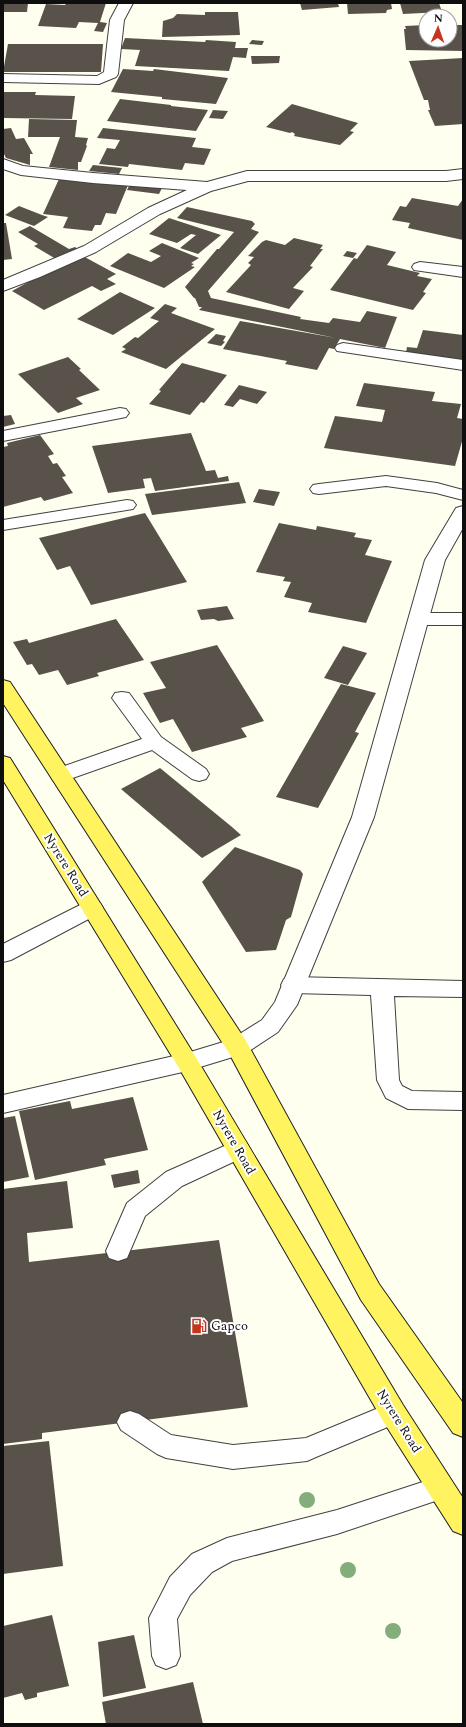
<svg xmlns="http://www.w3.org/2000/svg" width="466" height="1727" viewBox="0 0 466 1727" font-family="Spectral,serif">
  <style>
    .building { fill: #58524a }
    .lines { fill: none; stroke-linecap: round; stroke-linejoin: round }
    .lane-casing { stroke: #414141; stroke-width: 2 }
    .street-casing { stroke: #414141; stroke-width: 2 }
    .primary-casing { stroke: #1f1f1f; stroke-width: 2 }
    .lane { fill: #fff; fill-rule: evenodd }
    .street { fill: #fff; fill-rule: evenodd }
    .primary { fill: #fff460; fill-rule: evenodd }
    .tree { fill: #83ad7b }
    .labels { text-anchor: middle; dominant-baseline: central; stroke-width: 4; stroke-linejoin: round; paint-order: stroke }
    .street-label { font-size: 13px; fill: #0e0e0e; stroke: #fff }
    .poi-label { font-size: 13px; fill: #0e0e0e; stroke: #fff; text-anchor: start }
  </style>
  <rect width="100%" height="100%" fill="#fffff0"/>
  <!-- building -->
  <g class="building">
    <polygon points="3,3 28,3 27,12 3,12"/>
    <polygon points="66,3 106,3 100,22 107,23 103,32 94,31 98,23 79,22 76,28 38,26 46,4 65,5"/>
    <polygon points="300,3 338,3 339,7 302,10"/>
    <polygon points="347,3 391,3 392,9 387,10 386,13 348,14"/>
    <polygon points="400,3 439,3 442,12 403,14"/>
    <polygon points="205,12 238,12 240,35 162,37 163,21 173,18 177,14 205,15"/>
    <polygon points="426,25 426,40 450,40 450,25 463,25 463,51 406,50 404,29 406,29 405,26"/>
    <polygon points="125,38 205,42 206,40 236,42 235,48 248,48 246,58 233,57 229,71 135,66 140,50 121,49"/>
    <polygon points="252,40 264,41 262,45 249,44"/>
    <polygon points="8,44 103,44 101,72 3,72"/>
    <polygon points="251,56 280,56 279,63 252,64"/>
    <polygon points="463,58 463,124 435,126 428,110 430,110 428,100 424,100 409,61"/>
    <polygon points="123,69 153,71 154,69 228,78 216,104 162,99 162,97 111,92"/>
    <polygon points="3,92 36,92 35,95 75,96 72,119 3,118"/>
    <polygon points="120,99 171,105 171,106 208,110 196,131 107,121"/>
    <polygon points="292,104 358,123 350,131 354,132 340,145 294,136 295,134 292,132 290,133 266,127"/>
    <polygon points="213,110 228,111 223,119 209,118"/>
    <polygon points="29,119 77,120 75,137 88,138 86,145 87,146 81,162 78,162 78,170 49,167 60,137 28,137"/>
    <polygon points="11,128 16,139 24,138 33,154 30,154 30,165 6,158 3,152 3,129"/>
    <polygon points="103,128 196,138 192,147 211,149 204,165 185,163 182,170 129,164 128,167 99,164 107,148 115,149 120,140 97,138"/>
    <polygon points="93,165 122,168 119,174 89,171"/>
    <polygon points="59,179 128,185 116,214 106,213 101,225 95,225 92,231 63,228 68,217 43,214"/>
    <polygon points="130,184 162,188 159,194 127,190"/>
    <polygon points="412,198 458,206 463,199 463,240 408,228 410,223 392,220 400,206 406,207"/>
    <polygon points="19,206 42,215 48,217 34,226 5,215"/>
    <polygon points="187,207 252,221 255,224 251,229 259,232 208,291 211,298 301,317 300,319 329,323 333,318 360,322 367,311 397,317 385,348 340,339 334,349 329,348 317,370 285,364 287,361 223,349 240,321 336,338 199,310 202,307 199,307 195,298 194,298 185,287 217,249 219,249 234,232 177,218"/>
    <polygon points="169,218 221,235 198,254 180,248 196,235 191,234 177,243 149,234"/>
    <polygon points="3,223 6,223 12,259 3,260"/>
    <polygon points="30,226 69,249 75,247 78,249 56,259 34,246 38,244 18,232"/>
    <polygon points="294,238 323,245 320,249 323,249 310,266 313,267 293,288 304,291 289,309 226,292 251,265 248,263 254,257 248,256 262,242 266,240 285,245"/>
    <polygon points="162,243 199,258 191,263 194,264 191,266 195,267 164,288 110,266 128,253 151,262 161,256 149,251"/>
    <polygon points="367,245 396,252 387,265 420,273 417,276 432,279 423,292 426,293 413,310 330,290 354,258 357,259"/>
    <polygon points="347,251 357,253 353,258 343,256"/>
    <polygon points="81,255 116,274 107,279 116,284 101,291 92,286 44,310 12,291 32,280 30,279"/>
    <polygon points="120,292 155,308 113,335 77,319"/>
    <polygon points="165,304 177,308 171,313 215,329 166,369 121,352 126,349 122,347 135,337 138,338 159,321 150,318"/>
    <polygon points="423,330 463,335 463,361 406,353 407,347 417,348"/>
    <polygon points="216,334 226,336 223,341 225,342 221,346 207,343"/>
    <polygon points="68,357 81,369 79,370 100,390 76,398 83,404 58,413 18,374"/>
    <polygon points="182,363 227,375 204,403 201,402 190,415 149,404 161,391 159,390"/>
    <polygon points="364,383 435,392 432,401 461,404 457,418 463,419 463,438 455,466 324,448 335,416 382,422 385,410 356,406"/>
    <polygon points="239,385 267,392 257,404 240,399 233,407 224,405"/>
    <polygon points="11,415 15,424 3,427 3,416"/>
    <polygon points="191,433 206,471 215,470 218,478 228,476 229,481 155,491 151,478 143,479 145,488 108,493 92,446"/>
    <polygon points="40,435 54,454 48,456 53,464 57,463 66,476 62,477 73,493 44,501 41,497 3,507 3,447 8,446 7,443"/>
    <polygon points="239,482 246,503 152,515 145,494"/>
    <polygon points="259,489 280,492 274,506 253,502"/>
    <polygon points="145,513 187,582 91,605 70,566 57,570 39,538"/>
    <polygon points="279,523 316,530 317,526 356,533 354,537 372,540 365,555 392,561 366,623 308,612 312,603 284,597 291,582 283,581 285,577 256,572"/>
    <polygon points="227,606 234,619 218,621 214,619 201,620 197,610"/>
    <polygon points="116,619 144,660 97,673 99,676 67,685 58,670 39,675 32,664 27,665 13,642 27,639 29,643"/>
    <polygon points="217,645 264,721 241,728 247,737 192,752 173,719 160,723 143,693 166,688 150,662"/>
    <polygon points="343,646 367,653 348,685 324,678"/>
    <polygon points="341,684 376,693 355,732 359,733 318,808 276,797"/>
    <polygon points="160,768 232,827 241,835 202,858 121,789"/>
    <polygon points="235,847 300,870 303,874 291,917 286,920 276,950 246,952 202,882"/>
    <polygon points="133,1097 148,1150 104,1159 106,1165 35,1180 19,1111 70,1101 72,1109"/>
    <polygon points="15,1116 29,1177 3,1182 3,1118"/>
    <polygon points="138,1170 140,1183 114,1188 111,1175"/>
    <polygon points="67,1181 73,1228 27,1233 29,1262 219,1240 248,1407 42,1433 42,1439 3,1444 3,1189"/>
    <polygon points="49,1441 63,1566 3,1574 3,1446"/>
    <polygon points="52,1615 69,1686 37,1693 37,1697 25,1700 22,1693 3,1698 3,1626"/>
    <polygon points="134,1635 146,1688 103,1697 98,1642"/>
    <polygon points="193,1682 203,1724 106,1724 102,1702"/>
  </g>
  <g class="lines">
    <defs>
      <g id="lane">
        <polygon points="420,262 463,267 463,277 414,270 412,267 414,264"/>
        <polygon points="343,343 463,360 463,370 337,351 335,348 337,345"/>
        <polygon points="386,476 437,483 463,490 463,500 436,493 386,486 319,494 313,493 310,489 313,485 319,484"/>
        <polygon points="127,500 133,501 136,505 133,509 3,530 3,520"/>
        <polygon points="418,613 463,613 463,625 418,625 411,623 409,619 411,615"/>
        <polygon points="122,692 129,693 161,737 206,769 209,774 206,779 199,781 192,779 152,750 67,780 60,782 53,780 50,775 53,770 142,739 112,698 115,693"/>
        <polygon points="92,900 100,903 103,908 100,913 11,960 3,962 3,944 84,903"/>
        <polygon points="292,977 463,981 463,997 394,996 399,1080 402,1086 412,1091 463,1092 463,1110 408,1109 386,1098 377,1080 371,995 292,993 284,991 281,985 284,979"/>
        <polygon points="238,1140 246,1142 250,1149 246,1156 182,1186 145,1216 127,1258 118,1261 109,1258 106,1251 127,1203 166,1172"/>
        <polygon points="393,1402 402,1405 406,1413 402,1421 316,1457 307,1461 233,1469 166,1458 157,1454 121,1430 117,1422 121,1414 130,1411 139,1414 171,1435 233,1445 306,1438"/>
        <polygon points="441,1476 450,1480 454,1488 450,1496 337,1534 232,1561 212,1572 190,1595 177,1619 180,1656 176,1665 166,1669 156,1665 152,1656 149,1618 170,1577 192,1554 227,1538 337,1510"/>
      </g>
      <g id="street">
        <polygon points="119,3 133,3 124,20 118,74 116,77 99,84 3,82 3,74 97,76 104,72 110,20"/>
        <polygon points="3,159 23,166 93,173 207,182 247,171 446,171 463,169 463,179 446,181 248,181 211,191 160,214 96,252 40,277 3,291 3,280 84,246 148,208 187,190 93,183 21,175 3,169"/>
        <polygon points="120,408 126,409 129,413 126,417 3,441 3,431"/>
        <polygon points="463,506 463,528 445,560 374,817 297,1005 278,1032 246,1053 187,1071 3,1113 3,1095 187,1053 230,1040 262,1020 275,1002 352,817 425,560 456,508"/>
      </g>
      <g id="primary">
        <polygon points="3,680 10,682 246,1041 379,1284 463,1403 463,1437 453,1433 361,1300 229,1053 3,703"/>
        <polygon points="3,756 10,758 195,1056 403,1405 463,1498 463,1535 453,1531 383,1421 179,1068 3,780"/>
      </g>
    </defs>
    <!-- lane casing -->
    <use href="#lane" class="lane-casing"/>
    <!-- street casing -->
    <use href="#street" class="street-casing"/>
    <!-- primary casing -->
    <use href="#primary" class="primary-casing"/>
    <!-- lane -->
    <use href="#lane" class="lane"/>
    <!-- street -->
    <use href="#street" class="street"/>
    <!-- primary -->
    <use href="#primary" class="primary"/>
  </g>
  <!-- trees -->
  <g class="tree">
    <circle cx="307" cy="1500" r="8"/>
    <circle cx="348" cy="1570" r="8"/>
    <circle cx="393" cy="1631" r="8"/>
  </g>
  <!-- icons -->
  <defs>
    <symbol id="fuel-bare" viewBox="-9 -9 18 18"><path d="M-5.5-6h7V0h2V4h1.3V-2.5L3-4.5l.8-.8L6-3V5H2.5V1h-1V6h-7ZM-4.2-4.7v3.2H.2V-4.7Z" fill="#c6341e" stroke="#fff" stroke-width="2.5" paint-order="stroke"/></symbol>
  </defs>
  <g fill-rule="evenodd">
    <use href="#fuel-bare" x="188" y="1315" width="22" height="22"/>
  </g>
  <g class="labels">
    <!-- street labels -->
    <g class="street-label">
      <text transform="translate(66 865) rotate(58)">Nyrere Road</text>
      <text transform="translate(234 1142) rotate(60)">Nyrere Road</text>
      <text transform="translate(399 1421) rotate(58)">Nyrere Road</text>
    </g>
    <!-- poi labels -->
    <g class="poi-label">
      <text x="211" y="1326">Gapco</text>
    </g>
  </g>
  <!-- border -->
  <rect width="466" height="1727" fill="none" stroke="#0e0e0e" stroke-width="8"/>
  <!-- north arrow -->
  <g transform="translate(438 28) rotate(2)"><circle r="19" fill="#ffffff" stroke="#9f9f9f"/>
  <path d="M0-3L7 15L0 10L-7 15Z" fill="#c6341e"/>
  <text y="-6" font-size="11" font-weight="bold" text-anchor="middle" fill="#0e0e0e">N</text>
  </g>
</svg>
